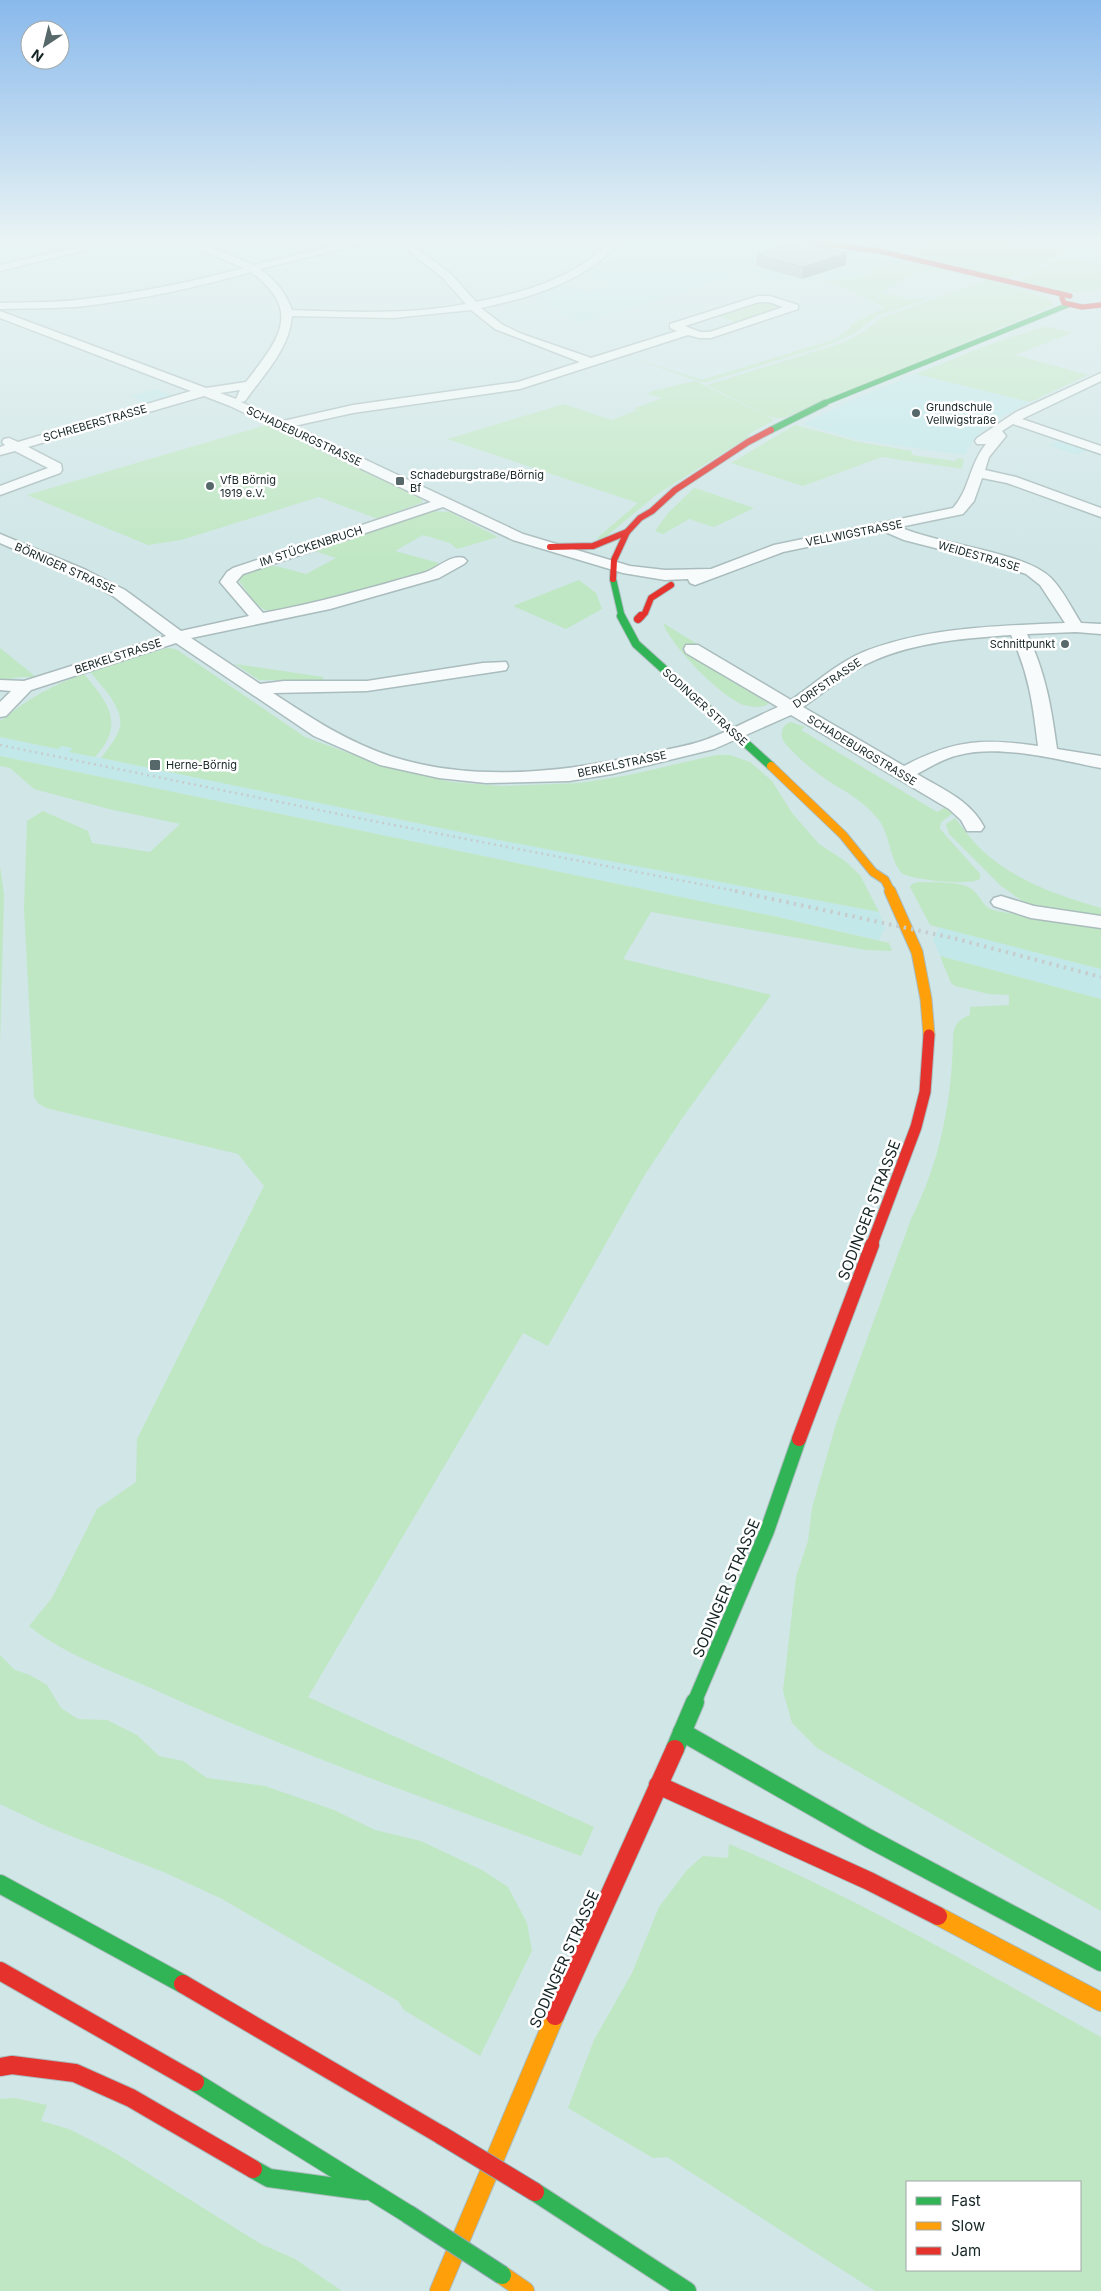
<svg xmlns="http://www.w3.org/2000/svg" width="1101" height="2291" viewBox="0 0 1101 2291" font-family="Inter,sans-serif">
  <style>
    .built { fill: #c2e8ea }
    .green { fill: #c0e7c3; fill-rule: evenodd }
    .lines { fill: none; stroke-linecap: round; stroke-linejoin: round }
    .street-casing { stroke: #aabcbd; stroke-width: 3 }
    .fast-far4-casing { stroke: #aabcbd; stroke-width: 6 }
    .fast-far3-casing { stroke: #aabcbd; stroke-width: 8 }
    .fast-far2-casing { stroke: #aabcbd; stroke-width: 10 }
    .fast-far1-casing { stroke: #aabcbd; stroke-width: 16 }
    .fast-casing { stroke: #aabcbd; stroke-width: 20 }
    .slow-far2-casing { stroke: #aabcbd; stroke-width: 10 }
    .slow-far1-casing { stroke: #aabcbd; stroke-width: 13 }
    .slow-casing { stroke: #aabcbd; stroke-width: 20 }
    .jam-far5-casing { stroke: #aabcbd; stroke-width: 6 }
    .jam-far4-casing { stroke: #aabcbd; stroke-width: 8 }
    .jam-far3-casing { stroke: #aabcbd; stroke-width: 10 }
    .jam-far2-casing { stroke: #aabcbd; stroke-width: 13 }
    .jam-far1-casing { stroke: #aabcbd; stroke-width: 16 }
    .jam-casing { stroke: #aabcbd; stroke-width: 20 }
    .street { fill: #f8fbfb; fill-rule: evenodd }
    .fast-far4 { stroke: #30b455; stroke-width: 5 }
    .fast-far3 { stroke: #30b455; stroke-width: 6 }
    .fast-far2 { stroke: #30b455; stroke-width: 8 }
    .fast-far1 { stroke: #30b455; stroke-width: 14 }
    .fast { stroke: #30b455; stroke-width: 18 }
    .slow-far2 { stroke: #ff9f0a; stroke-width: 8 }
    .slow-far1 { stroke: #ff9f0a; stroke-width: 11 }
    .slow { stroke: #ff9f0a; stroke-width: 18 }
    .jam-far5 { stroke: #e5322d; stroke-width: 5 }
    .jam-far4 { stroke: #e5322d; stroke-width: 6 }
    .jam-far3 { stroke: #e5322d; stroke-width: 8 }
    .jam-far2 { stroke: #e5322d; stroke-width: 11 }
    .jam-far1 { stroke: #e5322d; stroke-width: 14 }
    .jam { stroke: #e5322d; stroke-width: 18 }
    .rail-far1 { stroke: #c7cccd; stroke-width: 2.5; stroke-dasharray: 2 4; stroke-linecap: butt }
    .rail { stroke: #c7cccd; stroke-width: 4; stroke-dasharray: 2.5 5; stroke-linecap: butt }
    .fast-bridge-casing { stroke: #8da8b0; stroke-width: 20; stroke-linecap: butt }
    .jam-bridge-casing { stroke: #8da8b0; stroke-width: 20; stroke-linecap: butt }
    .fast-bridge { stroke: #30b455; stroke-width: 18 }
    .jam-bridge { stroke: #e5322d; stroke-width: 18 }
    .wall { fill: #9aa9a7 }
    .shaded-wall { fill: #7d8988 }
    .building { fill: #b3c4c2; stroke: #7d8988 }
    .poi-dot { fill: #566869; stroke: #fff; stroke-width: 2 }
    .labels { text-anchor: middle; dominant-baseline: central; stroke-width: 5; stroke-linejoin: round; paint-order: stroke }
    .far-poi-label { font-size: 11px; fill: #152425; stroke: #fff; text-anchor: start }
    .far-street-label { font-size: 11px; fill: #152425; stroke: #fff }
    .near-street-label { font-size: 15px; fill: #152425; stroke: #fff }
  </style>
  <rect width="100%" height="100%" fill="#d0e6e7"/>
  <!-- built -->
  <g class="built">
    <polygon points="628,238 739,238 786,241 828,246 922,264 894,263 860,278 800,280 737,275 582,323 578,323 557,310 540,298 539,293 562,285 588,292 616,284 582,275 617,253"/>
    <polygon points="916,374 1030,402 1003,416 986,428 974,439 965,455 858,440 802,424 861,396"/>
    <polygon points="156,389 174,396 147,404 130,396"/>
    <polygon points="1061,440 1089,449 1078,455 1048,445"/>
    <polygon points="0,737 57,749 61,746 74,748 70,752 365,811 364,813 879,912 885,928 879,940 773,916 0,756"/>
    <polygon points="939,927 1101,969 1101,999 940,956 933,940"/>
  </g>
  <!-- green -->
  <g class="green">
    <path d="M934,238H1008C1014,249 1052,249 1065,250L1060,255L1014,277L1006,279L912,254Z"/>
    <path d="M1059,259L1101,263V289C1081,297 1041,291 1022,281V277Z"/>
    <polygon points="894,263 922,264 979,278 945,271 935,274 919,271 882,292 906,299 931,298 877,316 855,333 834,343 707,382 701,382 626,356 702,380 836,339 851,327 849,325 885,307 825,280 860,278 877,268"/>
    <polygon points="988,280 1047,297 1055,305 784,418 774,418 761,413 707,385 842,343 863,332 881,318"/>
    <polygon points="763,300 789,306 706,334 697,331 706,331 735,322 717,316 688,325 692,328 681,324"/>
    <polygon points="1046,326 1072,333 1015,355 1088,375 1030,402 916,374 996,342"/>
    <polygon points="695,381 773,419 773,421 747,435 750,436 656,495 602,540 597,538 638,503 447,439 564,404 612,420 637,410 633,409 662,398 647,394 652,391"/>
    <polygon points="266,425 421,498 423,502 378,519 319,497 181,540 148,545 27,495"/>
    <polygon points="795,425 859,442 912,451 911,455 955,461 958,458 964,459 962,469 882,457 803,486 731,463"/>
    <polygon points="694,488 695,488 754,508 714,527 689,519 663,534 655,531 668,513"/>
    <path d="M430,511L450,512L498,537L457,549L450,543L423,535L395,551L439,563L430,572C402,580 286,618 265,610C255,606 246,589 239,581V577C262,558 280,567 306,574L336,558L311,550Z"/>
    <polygon points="579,580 596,593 602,609 566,629 513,606"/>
    <path d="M663,623L699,645L683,651L768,703L767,705C760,708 751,707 744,705C721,697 671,646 663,623Z"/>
    <polygon points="0,648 36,677 20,677 0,681"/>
    <path d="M167,648L176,649L305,737L384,766L451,782L500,786L580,783L629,775L716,755H730L750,762L772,781L792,813L819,844L845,861L860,875L879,912L504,841L101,758C108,749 117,738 120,727C124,708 101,685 90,672Z"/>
    <polygon points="235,664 323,677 323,681 259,680"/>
    <path d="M84,674C108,703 126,724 95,757L69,752L73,748L61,746L58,749L0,737V721C27,700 51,685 84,674Z"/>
    <path d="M791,722L805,727L801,730L937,812L948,806L952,814L941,822L940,829L980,874V879C969,886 916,880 903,874C889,861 891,835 878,819C864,801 846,792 827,780C812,770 796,756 784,742C780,734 781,725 791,722Z"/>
    <path d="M0,756L773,916L889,943L892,951L866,950L651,912L623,959L771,995L683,1117L644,1176L548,1346L523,1333L308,1697L594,1827L581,1856C441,1804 300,1755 164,1694C119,1673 67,1657 29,1626L52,1598L97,1509L136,1482L137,1439L264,1186L238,1154L46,1108L38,1103L34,1097L24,908L27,821L43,811L88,831L92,843L150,852L180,824L109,809L34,789L10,768L0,766Z"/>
    <path d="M955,818C964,829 972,841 983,851C1017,882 1058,895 1101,908V917L1028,905L1001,886L949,834L946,824Z"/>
    <polygon points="0,866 4,895 0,1044"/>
    <path d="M918,882C934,883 961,880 973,890C982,898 983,908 996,911L1101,927V969L930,925L910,887L912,884Z"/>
    <path d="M940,956L1101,999V1911L817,1748L792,1723L783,1691L796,1577L808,1541L812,1508L836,1424L911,1219C940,1163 952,1100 953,1038C953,1026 959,1019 970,1015V1007L1009,1005V995L989,994L955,986L951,983Z"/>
    <polygon points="0,1655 15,1670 30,1675 47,1685 61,1708 78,1719 107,1720 137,1735 159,1756 183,1761 207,1778 265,1786 334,1810 375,1830 421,1841 482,1870 508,1887 527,1923 532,1951 480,2056 404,2010 398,2001 222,1899 166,1873 48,1827 0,1804"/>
    <path d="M729,1844C857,1898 979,1969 1101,2037V2291H875L667,2157L653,2158L568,2108L594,2040L632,1973L659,1907L687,1870L703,1856L728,1858ZM907,2182H1080V2270H907Z"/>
    <polygon points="15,2098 47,2105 41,2121 69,2129 112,2151 261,2244 295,2259 342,2291 0,2291 0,2099"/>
  </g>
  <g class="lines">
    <defs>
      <g id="street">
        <polygon points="116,238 135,238 0,271 0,265"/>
        <path d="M171,238L196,241L254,265L367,238H387L260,269C276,281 285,292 292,310C349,312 409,315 466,304L443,278L392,238H403L451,274L476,302C522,293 581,277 612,238H622C591,280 530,298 481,308L503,325L522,334L591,358L677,331L670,328V324L758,296H770L798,305V309L711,338H699L688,335L520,389L353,413L294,426L523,534L630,566L665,570L711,569L774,545L953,508C970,489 969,465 986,444H977L975,441L977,438L1016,412L1101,373V381L1022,419L1101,446V454L1013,424L1002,431L1006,436L989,457L985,470L1016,477L1101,508V517L1007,483L982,478L974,501L963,514L900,527C939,545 1023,551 1051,578C1063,590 1072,609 1081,623L1101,624V634L1076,632L1027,634C1046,674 1051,706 1057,749L1101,756V768C1059,760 1001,744 959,755C944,758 930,767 917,774C942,789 970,800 984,827L981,831H967L961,820L949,809L791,715L714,749L612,774L569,781L486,783L439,778L380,765L314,736L176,643L31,690L6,716L0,717V702L11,691L0,690V680L24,681L166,636L113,596L76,576L0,543V534L86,570L125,590L181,631L249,616L220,582L227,572L233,568L431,502L230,406L204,396L28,447L61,464L62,470L60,473L0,495V486L48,468L15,451L0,455V447L5,445L2,442L4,439L9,438L18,442L191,391L0,318V311L206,388L246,382C278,340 304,311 251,272C196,288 141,299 85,306C57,309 28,308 0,309V303C28,302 57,303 85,299C139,293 191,282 244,268ZM759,302H769L783,307L710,332H700L685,326ZM471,310L495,329L580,362L518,382L353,405L283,421L241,402L245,401C264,374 289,350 292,316L393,318ZM240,390L236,399L220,393ZM443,507L513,540L623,573L665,580L688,579L690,583L695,585L783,552L883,531L904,540L994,563L1026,574L1040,585L1065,623C998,626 924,627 861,653C836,664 813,685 791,700L698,645H686L684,649L686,653L778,707C753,718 728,732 702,741C687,746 670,749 654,752C571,772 476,783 393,757C349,743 311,718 273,693L367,691L500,671L506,670L508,666L506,662L483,663L367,681H284L260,684L191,638L330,609L439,578L464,564L467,561L464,558C450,554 436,570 423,573C370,588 317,603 263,613L236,582L243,574ZM1011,635C1029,674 1033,704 1038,746C983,738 954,740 904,766L803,707C825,692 848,671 873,661C915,642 966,638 1011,635Z"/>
        <polygon points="1001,896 1034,906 1101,916 1101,928 1031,918 994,906 991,902 994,898"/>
      </g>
      <polyline id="fast-far4" points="822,404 1068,305"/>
      <g id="fast-far3">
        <polyline points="771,430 825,403"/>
        <polyline points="613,579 622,618"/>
      </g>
      <polyline id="fast-far2" points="621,616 636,644 771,766"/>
      <polyline id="fast-far1" points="694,1703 767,1531 799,1439"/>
      <g id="fast">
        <polyline points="682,1732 868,1838 1101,1962"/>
        <polyline points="675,1749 695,1702"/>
        <polyline points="0,1884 183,1984"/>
        <polyline points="195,2082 408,2214"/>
        <polyline points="253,2169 269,2178 365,2191"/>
        <polyline points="535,2192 687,2291"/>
      </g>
      <polyline id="slow-far2" points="771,766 843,835 873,872 885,880 891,892"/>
      <polyline id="slow-far1" points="890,891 917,952 926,999 929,1035"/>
      <g id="slow">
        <polyline points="938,1916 1101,2002"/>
        <polyline points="502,2275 525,2291"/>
        <polyline points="439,2291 555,2016"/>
      </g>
      <g id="jam-far5">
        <polyline points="779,238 879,251 1070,296"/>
        <polyline points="1062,298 1064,303 1082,307 1101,305"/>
      </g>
      <g id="jam-far4">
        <polyline points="550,547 593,546 627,532"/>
        <polyline points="613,579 614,560 627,532 640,518 652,511 675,490 748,442 771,430"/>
        <polyline points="640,618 645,613 651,598 671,585"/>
      </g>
      <polyline id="jam-far3" points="638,619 641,616"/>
      <polyline id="jam-far2" points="871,1247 916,1127 925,1092 929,1035"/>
      <polyline id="jam-far1" points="799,1439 872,1245"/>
      <g id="jam">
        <polyline points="658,1785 869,1881 938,1916"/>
        <polyline points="0,1971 195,2082"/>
        <polyline points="183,1984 441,2135"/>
        <polyline points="555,2016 675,1749"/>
        <polyline points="0,2067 12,2065 75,2073 131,2098 253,2169"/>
      </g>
    </defs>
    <!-- street casing -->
    <use href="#street" class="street-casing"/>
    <!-- fast-far4 casing -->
    <use href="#fast-far4" class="fast-far4-casing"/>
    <!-- fast-far3 casing -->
    <use href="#fast-far3" class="fast-far3-casing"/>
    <!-- fast-far2 casing -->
    <use href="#fast-far2" class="fast-far2-casing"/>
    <!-- fast-far1 casing -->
    <use href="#fast-far1" class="fast-far1-casing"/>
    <!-- fast casing -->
    <use href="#fast" class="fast-casing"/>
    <!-- slow-far2 casing -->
    <use href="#slow-far2" class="slow-far2-casing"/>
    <!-- slow-far1 casing -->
    <use href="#slow-far1" class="slow-far1-casing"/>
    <!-- slow casing -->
    <use href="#slow" class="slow-casing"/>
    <!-- jam-far5 casing -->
    <use href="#jam-far5" class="jam-far5-casing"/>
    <!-- jam-far4 casing -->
    <use href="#jam-far4" class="jam-far4-casing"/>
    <!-- jam-far3 casing -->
    <use href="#jam-far3" class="jam-far3-casing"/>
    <!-- jam-far2 casing -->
    <use href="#jam-far2" class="jam-far2-casing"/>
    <!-- jam-far1 casing -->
    <use href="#jam-far1" class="jam-far1-casing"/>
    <!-- jam casing -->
    <use href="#jam" class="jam-casing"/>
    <!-- street -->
    <use href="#street" class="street"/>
    <!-- fast-far4 -->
    <use href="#fast-far4" class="fast-far4"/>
    <!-- fast-far3 -->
    <use href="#fast-far3" class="fast-far3"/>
    <!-- fast-far2 -->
    <use href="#fast-far2" class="fast-far2"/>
    <!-- fast-far1 -->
    <use href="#fast-far1" class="fast-far1"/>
    <!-- fast -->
    <use href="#fast" class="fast"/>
    <!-- slow-far2 -->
    <use href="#slow-far2" class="slow-far2"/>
    <!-- slow-far1 -->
    <use href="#slow-far1" class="slow-far1"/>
    <!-- slow -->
    <use href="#slow" class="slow"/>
    <!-- jam-far5 -->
    <use href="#jam-far5" class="jam-far5"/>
    <!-- jam-far4 -->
    <use href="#jam-far4" class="jam-far4"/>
    <!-- jam-far3 -->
    <use href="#jam-far3" class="jam-far3"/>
    <!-- jam-far2 -->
    <use href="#jam-far2" class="jam-far2"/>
    <!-- jam-far1 -->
    <use href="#jam-far1" class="jam-far1"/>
    <!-- jam -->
    <use href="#jam" class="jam"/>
    <!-- rail-far1 -->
    <polyline class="rail-far1" points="0,745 378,822 741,892"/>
    <!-- rail -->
    <polyline class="rail" points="735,891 953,938 1101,977"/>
    <defs>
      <polyline id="fast-bridge" points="408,2214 502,2275"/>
      <polyline id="jam-bridge" points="441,2135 535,2192"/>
    </defs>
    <!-- fast-bridge casing -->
    <use href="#fast-bridge" class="fast-bridge-casing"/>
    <!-- jam-bridge casing -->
    <use href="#jam-bridge" class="jam-bridge-casing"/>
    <!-- fast-bridge -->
    <use href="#fast-bridge" class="fast-bridge"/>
    <!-- jam-bridge -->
    <use href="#jam-bridge" class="jam-bridge"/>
  </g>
  <!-- wall -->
  <polygon class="wall" points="847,253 846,265 802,279 759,267 759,266 756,266 757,254"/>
  <!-- shaded-wall -->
  <polygon class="shaded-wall" points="847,253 846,265 802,279 803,267"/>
  <!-- building -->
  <polygon class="building" points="799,241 847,253 803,267 760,256 761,255 757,254"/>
  <!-- sky -->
  <linearGradient id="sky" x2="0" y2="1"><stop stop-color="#89b9ec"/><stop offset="0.43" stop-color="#eaf4f4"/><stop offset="1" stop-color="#eaf4f4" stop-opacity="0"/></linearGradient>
  <rect width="1101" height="559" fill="url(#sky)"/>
  <!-- markers -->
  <g class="poi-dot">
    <circle cx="916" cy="413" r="5"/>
    <rect x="395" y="476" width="10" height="10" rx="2.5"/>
    <circle cx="210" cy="486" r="5"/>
    <circle cx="1065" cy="644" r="5"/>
    <rect x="149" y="759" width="12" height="12" rx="2.5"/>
  </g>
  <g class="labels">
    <!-- far-poi labels -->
    <g class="far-poi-label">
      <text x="926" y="407">Grundschule<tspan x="926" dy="13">Vellwigstraße</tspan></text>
      <text x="410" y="475">Schadeburgstraße/Börnig<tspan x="410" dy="13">Bf</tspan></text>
      <text x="220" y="480">VfB Börnig<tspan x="220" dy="13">1919 e.V.</tspan></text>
      <text x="1055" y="644" text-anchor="end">Schnittpunkt</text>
      <text x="166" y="765">Herne-Börnig</text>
    </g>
    <!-- far-street labels -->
    <g class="far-street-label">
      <text transform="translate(95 423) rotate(-16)">SCHREBERSTRASSE</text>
      <text transform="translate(304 436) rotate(25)">SCHADEBURGSTRASSE</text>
      <text transform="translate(854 533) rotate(-11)">VELLWIGSTRASSE</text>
      <text transform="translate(311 546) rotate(-18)">IM STÜCKENBRUCH</text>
      <text transform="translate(979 556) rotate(16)">WEIDESTRASSE</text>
      <text transform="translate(65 568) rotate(24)">BÖRNIGER STRASSE</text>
      <text transform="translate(118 656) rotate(-18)">BERKELSTRASSE</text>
      <text transform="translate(827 683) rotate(-34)">DORFSTRASSE</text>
      <text transform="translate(705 707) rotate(42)">SODINGER STRASSE</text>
      <text transform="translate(862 750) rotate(31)">SCHADEBURGSTRASSE</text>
      <text transform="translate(622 764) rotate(-12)">BERKELSTRASSE</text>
    </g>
    <!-- near-street labels -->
    <g class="near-street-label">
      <text transform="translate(869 1210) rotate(-69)">SODINGER STRASSE</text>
      <text transform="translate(726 1588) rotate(-67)">SODINGER STRASSE</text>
      <text transform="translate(564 1959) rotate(-66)">SODINGER STRASSE</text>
    </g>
  </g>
  <!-- legend -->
  <rect x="906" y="2181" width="175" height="90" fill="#ffffff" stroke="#a1a7a8"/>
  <rect x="916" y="2197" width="25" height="8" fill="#30b455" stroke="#a1a7a8"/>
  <text x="951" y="2206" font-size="15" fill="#152425">Fast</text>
  <rect x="916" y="2222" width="25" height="8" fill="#ff9f0a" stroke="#a1a7a8"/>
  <text x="951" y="2231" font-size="15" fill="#152425">Slow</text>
  <rect x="916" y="2247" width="25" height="8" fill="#e5322d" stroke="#a1a7a8"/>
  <text x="951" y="2256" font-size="15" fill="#152425">Jam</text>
  <!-- north arrow -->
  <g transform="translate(45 45) rotate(215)"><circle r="24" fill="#ffffff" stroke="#a1a7a8"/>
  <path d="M0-4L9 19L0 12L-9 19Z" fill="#566869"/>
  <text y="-8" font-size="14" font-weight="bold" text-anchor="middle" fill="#152425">N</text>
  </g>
</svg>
